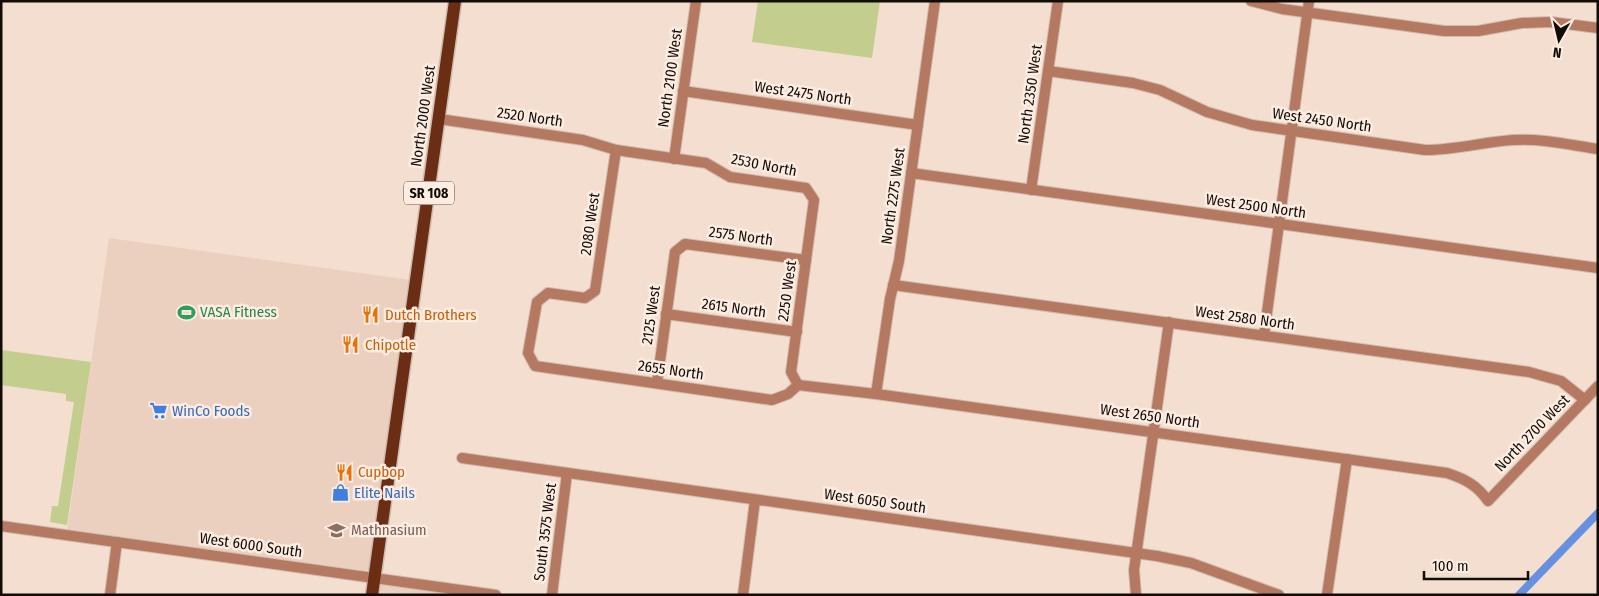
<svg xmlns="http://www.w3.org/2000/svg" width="1599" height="596" viewBox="0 0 1599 596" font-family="'Fira Sans Condensed',sans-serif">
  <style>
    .built { fill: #ecd0bf }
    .green { fill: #c3cd8e }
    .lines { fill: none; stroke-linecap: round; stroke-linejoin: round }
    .canal { stroke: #6790e0; stroke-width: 8 }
    .minor-casing { stroke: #cfbcb0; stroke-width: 12 }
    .major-casing { stroke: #cfbcb0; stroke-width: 15 }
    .minor { stroke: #b57860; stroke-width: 10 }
    .major { stroke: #6b2d13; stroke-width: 12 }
    .labels { text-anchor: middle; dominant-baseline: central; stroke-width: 5; stroke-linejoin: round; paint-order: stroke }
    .shield { fill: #fdece1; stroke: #584f48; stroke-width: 1 }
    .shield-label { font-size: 14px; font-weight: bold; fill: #120c07 }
    .street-label { font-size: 15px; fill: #120c07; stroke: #fdece1 }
    .leisure-label { font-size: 15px; fill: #27864d; stroke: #fdece1; text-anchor: start }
    .food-label { font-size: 15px; fill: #c56008; stroke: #fdece1; text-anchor: start }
    .shop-label { font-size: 15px; fill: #366cbe; stroke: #fdece1; text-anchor: start }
    .education-label { font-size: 15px; fill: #785e54; stroke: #fdece1; text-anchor: start }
  </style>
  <rect width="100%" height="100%" fill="#f3ded0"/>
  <!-- built -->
  <g class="built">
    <polygon points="109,238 411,280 370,571 67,531"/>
    <polygon points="379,581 466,595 377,595"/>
  </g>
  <!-- green -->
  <g class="green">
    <polygon points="758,1 880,1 872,58 752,42"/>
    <polygon points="1,350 91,362 67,525 50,522 52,506 58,506 74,402 66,401 66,394 1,385"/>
  </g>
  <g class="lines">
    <!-- canal -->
    <polyline class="canal" points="1519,595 1598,513"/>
    <defs>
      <g id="minor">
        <polyline points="1251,1 1282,9 1444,31 1478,31 1522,23 1551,22 1598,28"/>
        <path d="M1048,71L1133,83L1160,90L1207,112L1252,125L1425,150C1455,150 1483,142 1513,140C1541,138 1570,145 1598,149"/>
        <polyline points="683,91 918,125"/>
        <polyline points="439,119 583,140 616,150 706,163 730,177 806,188 814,200 791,372 798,385"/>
        <polyline points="616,150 595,291 585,298 548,293 537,302 528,353 535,366 772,400 788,394 798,385"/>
        <polyline points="674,159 696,1"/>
        <polyline points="911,173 1598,268"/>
        <polyline points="1031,190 1058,1"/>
        <polyline points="893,285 1529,372 1561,381 1585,400"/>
        <polyline points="666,314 797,332"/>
        <polyline points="1264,335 1309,1"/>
        <polyline points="657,383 675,252 685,244 806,260"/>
        <path d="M798,385L876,394L1447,473C1465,479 1477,485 1488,501L1598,386"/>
        <polyline points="876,394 890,299 899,261 935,1"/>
        <polyline points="462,458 1157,556 1191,563 1279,595"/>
        <polyline points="1,526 496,595"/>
        <polyline points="110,595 117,542"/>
        <polyline points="552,595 567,473"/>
        <polyline points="743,595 755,500"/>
        <polyline points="1136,595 1134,570 1169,322"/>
        <polyline points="1327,595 1347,459"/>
      </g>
      <polyline id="major" points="372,595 455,1"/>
    </defs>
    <!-- minor casing -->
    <use href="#minor" class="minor-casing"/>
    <!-- major casing -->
    <use href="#major" class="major-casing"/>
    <!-- minor -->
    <use href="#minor" class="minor"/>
    <!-- major -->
    <use href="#major" class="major"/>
  </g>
  <!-- icons -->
  <defs>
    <symbol id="stadium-bare" viewBox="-9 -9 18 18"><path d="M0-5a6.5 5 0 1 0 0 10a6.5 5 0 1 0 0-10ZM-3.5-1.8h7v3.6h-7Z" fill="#2e9e5b" stroke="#fdece1" stroke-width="2.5" paint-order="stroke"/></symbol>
    <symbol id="restaurant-bare" viewBox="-9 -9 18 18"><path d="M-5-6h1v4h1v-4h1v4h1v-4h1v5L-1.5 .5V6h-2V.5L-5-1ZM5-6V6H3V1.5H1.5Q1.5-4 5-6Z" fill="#e8710a" stroke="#fdece1" stroke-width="2.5" paint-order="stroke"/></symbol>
    <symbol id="supermarket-bare" viewBox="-9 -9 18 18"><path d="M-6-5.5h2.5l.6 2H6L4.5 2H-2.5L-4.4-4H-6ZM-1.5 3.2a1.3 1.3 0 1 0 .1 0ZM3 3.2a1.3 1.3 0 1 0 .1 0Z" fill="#3f7fe0" stroke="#fdece1" stroke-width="2.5" paint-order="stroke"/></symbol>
    <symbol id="shop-bare" viewBox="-9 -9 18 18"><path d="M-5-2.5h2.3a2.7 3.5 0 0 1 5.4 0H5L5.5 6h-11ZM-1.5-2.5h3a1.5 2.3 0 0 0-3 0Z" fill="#3f7fe0" stroke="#fdece1" stroke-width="2.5" paint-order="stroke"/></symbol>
    <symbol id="school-bare" viewBox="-9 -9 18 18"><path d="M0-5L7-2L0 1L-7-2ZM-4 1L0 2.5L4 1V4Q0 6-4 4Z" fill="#8d6e63" stroke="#fdece1" stroke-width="2.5" paint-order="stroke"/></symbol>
  </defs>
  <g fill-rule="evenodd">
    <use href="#stadium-bare" x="174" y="300" width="25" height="25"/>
    <use href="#restaurant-bare" x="358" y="302" width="25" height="25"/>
    <use href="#restaurant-bare" x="338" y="332" width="25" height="25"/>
    <use href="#supermarket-bare" x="146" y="398" width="25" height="25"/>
    <use href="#restaurant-bare" x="332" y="460" width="25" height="25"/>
    <use href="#shop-bare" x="328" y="480" width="25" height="25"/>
    <use href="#school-bare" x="324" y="518" width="25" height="25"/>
  </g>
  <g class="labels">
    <!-- shield labels -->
    <rect class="shield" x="404" y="181.5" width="50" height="23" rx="4"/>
    <g class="shield-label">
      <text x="429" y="193">SR 108</text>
    </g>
    <!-- street labels -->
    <g class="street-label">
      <text transform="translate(670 78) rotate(-82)">North 2100 West</text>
      <text transform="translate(803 93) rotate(8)">West 2475 North</text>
      <text transform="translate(1030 94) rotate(-82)">North 2350 West</text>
      <text transform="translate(423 116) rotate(-82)">North 2000 West</text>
      <text transform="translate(530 117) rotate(8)">2520 North</text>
      <text transform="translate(1322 120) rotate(8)">West 2450 North</text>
      <text transform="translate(764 165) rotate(11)">2530 North</text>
      <text transform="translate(893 196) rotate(-82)">North 2275 West</text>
      <text transform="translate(1256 206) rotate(8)">West 2500 North</text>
      <text transform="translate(590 224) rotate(-82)">2080 West</text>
      <text transform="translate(741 236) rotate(8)">2575 North</text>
      <text transform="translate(787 291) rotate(-82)">2250 West</text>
      <text transform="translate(734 308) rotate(8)">2615 North</text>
      <text transform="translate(651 315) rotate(-82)">2125 West</text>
      <text transform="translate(1245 318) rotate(8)">West 2580 North</text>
      <text transform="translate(671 370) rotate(8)">2655 North</text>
      <text transform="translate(1150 416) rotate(8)">West 2650 North</text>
      <text transform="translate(1532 433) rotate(-46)">North 2700 West</text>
      <text transform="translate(875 501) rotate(8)">West 6050 South</text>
      <text transform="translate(545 532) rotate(-83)">South 3575 West</text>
      <text transform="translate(251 545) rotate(8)">West 6000 South</text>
    </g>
    <!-- leisure labels -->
    <g class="leisure-label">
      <text x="200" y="312">VASA Fitness</text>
    </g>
    <!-- food labels -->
    <g class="food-label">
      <text x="385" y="315">Dutch Brothers</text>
      <text x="365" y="345">Chipotle</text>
      <text x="358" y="472">Cupbop</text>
    </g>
    <!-- shop labels -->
    <g class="shop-label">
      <text x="172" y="411">WinCo Foods</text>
      <text x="354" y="493">Elite Nails</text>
    </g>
    <!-- education labels -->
    <g class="education-label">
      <text x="351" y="530">Mathnasium</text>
    </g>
  </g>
  <!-- border -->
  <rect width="1599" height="596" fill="none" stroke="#120c07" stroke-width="5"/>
  <!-- north arrow -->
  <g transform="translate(1559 40) rotate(188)" stroke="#fdece1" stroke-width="4" paint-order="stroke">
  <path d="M0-4L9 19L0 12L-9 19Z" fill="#120c07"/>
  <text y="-8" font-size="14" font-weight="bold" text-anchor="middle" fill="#120c07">N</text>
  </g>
  <!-- scale -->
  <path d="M1424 571v8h104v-8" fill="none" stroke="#120c07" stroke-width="2.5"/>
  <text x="1432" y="571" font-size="15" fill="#120c07" stroke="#fdece1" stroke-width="4" paint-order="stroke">100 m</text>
</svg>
